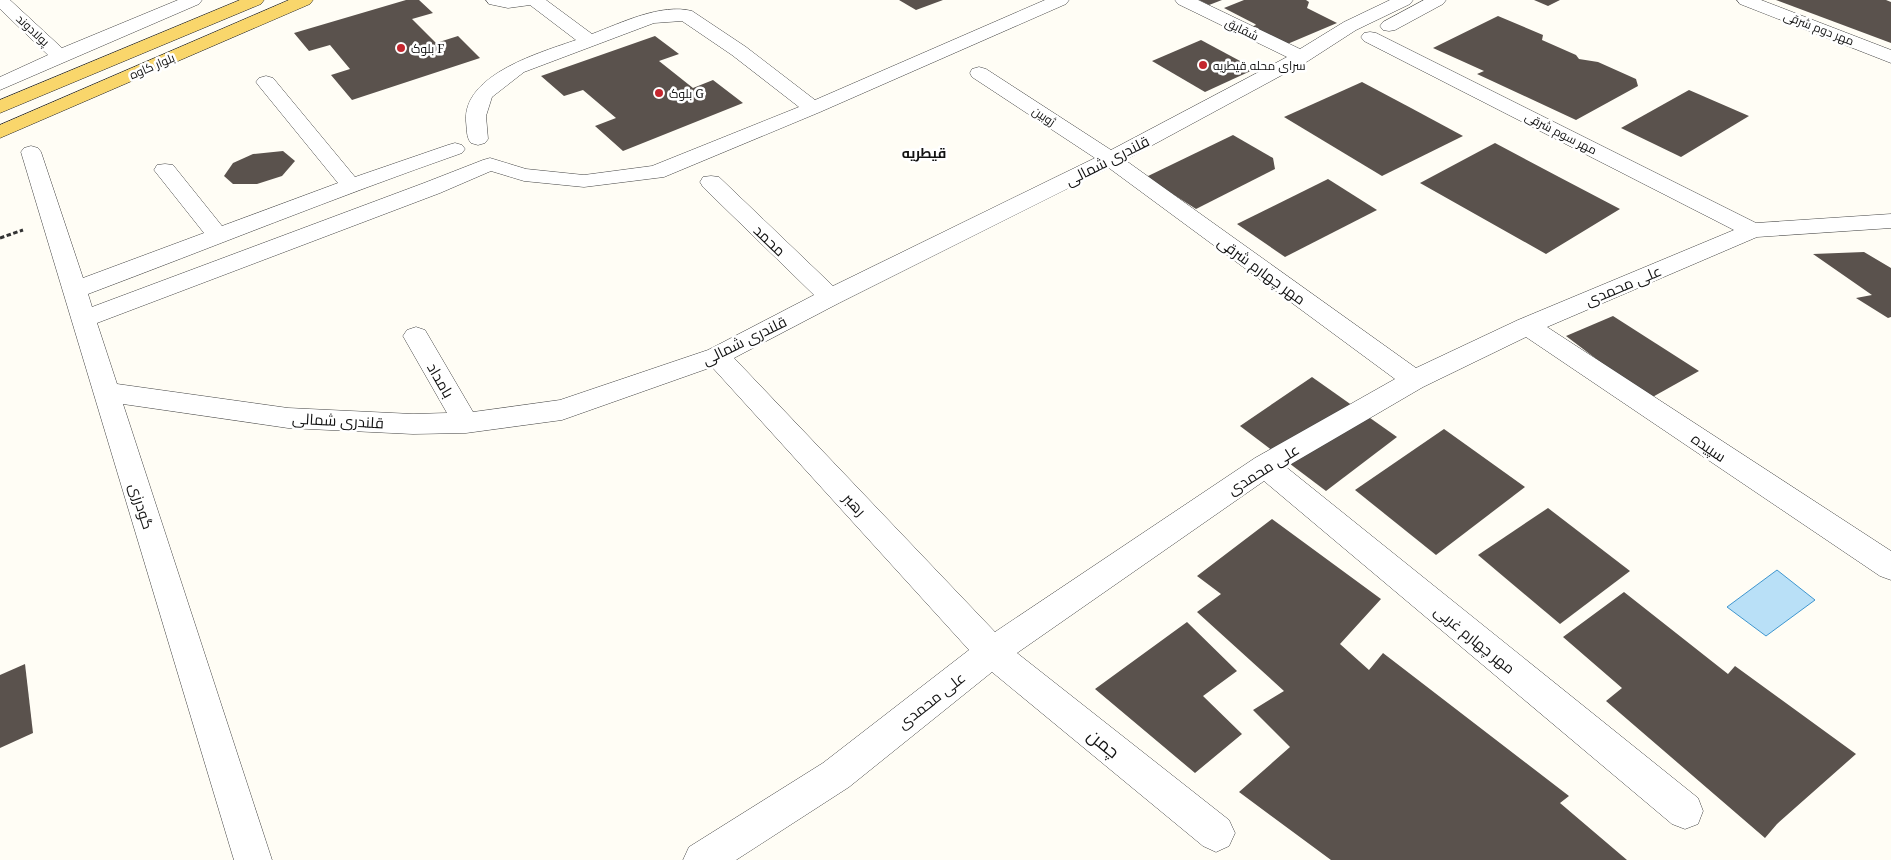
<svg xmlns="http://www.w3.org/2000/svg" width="1891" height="860" viewBox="0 0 1891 860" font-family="'Noto Serif',Cairo,serif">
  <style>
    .water { fill: #b9e0f7; stroke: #3f96cf }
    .building { fill: #5a524d }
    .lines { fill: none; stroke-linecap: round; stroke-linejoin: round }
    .minor-casing { stroke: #444; stroke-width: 1 }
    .major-casing { stroke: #222; stroke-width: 1 }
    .path { stroke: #333; stroke-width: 3; stroke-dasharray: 4.5 2.5; stroke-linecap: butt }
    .minor { fill: #fff; fill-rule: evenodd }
    .major { fill: #f9d66b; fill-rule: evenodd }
    .poi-dot { fill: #c4262e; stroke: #fff; stroke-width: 2 }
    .labels { text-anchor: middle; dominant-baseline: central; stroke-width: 5; stroke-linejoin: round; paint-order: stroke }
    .far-street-label { font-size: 12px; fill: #111; stroke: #fff }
    .far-poi-label { font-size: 12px; fill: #111; stroke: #fff; text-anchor: start }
    .far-neighbourhood-label { font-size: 14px; font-weight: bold; fill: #111; stroke: #fff }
    .street-label { font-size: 15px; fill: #111; stroke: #fff }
    .near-street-label { font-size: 18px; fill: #111; stroke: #fff }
  </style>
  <rect width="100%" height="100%" fill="#fffdf5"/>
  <!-- water -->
  <polygon class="water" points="1777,570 1815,600 1766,636 1727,607"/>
  <!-- building -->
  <g class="building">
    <polygon points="406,0 419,0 433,13 412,19 436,43 458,36 480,58 352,100 331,75 350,69 330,45 309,51 294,33"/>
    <polygon points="899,0 943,0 916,10"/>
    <polygon points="1199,0 1222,0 1209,5"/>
    <polygon points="1244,0 1306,0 1309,2 1307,8 1337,23 1285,45 1251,27 1256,25 1255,24 1224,8"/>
    <polygon points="1534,0 1560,0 1548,6"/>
    <polygon points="1776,0 1886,0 1891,2 1891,43"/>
    <polygon points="1498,16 1543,35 1542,40 1576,55 1579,59 1598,62 1636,79 1638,86 1576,120 1477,74 1484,71 1433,48"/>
    <polygon points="655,36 679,54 659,61 693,88 713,80 743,103 623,151 595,126 616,118 583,90 564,96 541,76"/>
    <polygon points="1201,40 1255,69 1205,92 1152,61"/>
    <polygon points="1362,82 1411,108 1463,136 1382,176 1284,117"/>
    <polygon points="1689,90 1749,116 1681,157 1621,128"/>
    <polygon points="1233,135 1273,158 1275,169 1196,209 1146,177"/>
    <polygon points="1495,143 1559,177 1620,209 1546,254 1420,183"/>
    <polygon points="283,151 295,161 282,176 257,184 233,184 224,176 233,163 253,154"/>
    <polygon points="1328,179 1377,210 1285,257 1237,224"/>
    <polygon points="1864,252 1891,268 1891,317 1888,318 1856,298 1872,295 1813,254"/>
    <polygon points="1613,316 1699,371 1649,399 1566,336"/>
    <polygon points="1312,377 1397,437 1326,491 1240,426"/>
    <polygon points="1444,429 1525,487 1436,555 1355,490"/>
    <polygon points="1548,508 1630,571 1560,624 1478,555"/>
    <polygon points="1272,519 1381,599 1340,644 1369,670 1383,653 1569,796 1560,803 1627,860 1331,860 1239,792 1290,747 1253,710 1284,691 1197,612 1221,594 1197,576"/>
    <polygon points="1624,592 1728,674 1735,666 1856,754 1777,824 1765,838 1606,701 1622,688 1563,637"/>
    <polygon points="1187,622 1237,671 1203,696 1242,734 1195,773 1095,689"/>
    <polygon points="25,664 33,733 0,748 0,675"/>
  </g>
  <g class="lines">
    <defs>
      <g id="minor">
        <polygon points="0,0 10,0 62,48 178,0 202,0 199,4 0,90 0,77 48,55 0,9"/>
        <path d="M486,0H546L592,34C621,23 661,3 692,11L746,47L815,100L1045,0H1069L1066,4L820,112L664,177L584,187L524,181L491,171L440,193L97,323L117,384L288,408L413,414L447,413L403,336L407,330L416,327L425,330L473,412L560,400L708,350L814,295L703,187L700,182L703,177L711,176L719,177L833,286L1095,158L972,77L970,73L972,69L979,67L986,69L1111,150L1287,57L1178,4L1175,0H1198L1300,49L1344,22L1390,0H1413L1410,4L1356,30L1308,61L1125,160L1416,368L1518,320L1734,230L1364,41L1361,37L1364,33L1370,32L1376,33L1756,223L1891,214V228L1757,237L1547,327L1891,551V580L1880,576L1526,337L1423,387L1286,467L1698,798L1703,811L1698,824L1685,829L1672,824L1264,481L1017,653L1229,820L1235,833L1229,846L1216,852L1203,846L992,672L849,787L736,860H683L689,847L823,763L969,650L712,367L562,420L466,433L413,434L288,428L123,404L272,860H234L21,152L24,148L31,146L38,148L41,152L83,278L204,233L154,170L157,165L165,164L173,165L222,226L338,183L259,86L256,82L259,78L266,76L273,78L355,177L448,145L455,143L462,145L465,149L462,153C336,197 213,247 88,294L92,307L424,183L483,160L490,158L526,169L584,175L652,166L799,107L732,55L682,21L654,23L524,72L492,97L486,116L488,139L485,143L478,145L471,143C466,137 467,129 466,121C463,74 542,52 576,40L530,5L508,8L489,4ZM1109,168L1395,379L1255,458L995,632L734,358L839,303Z"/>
        <polygon points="1424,0 1446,0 1443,4 1395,30 1389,31 1383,30 1380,26 1383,22"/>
        <polygon points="1737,0 1761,0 1891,50 1891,63 1740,4"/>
      </g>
      <g id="major">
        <polygon points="240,0 264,0 261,4 0,113 0,100"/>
        <polygon points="289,0 313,0 310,4 0,138 0,125"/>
      </g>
    </defs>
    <!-- minor casing -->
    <use href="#minor" class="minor-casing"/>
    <!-- major casing -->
    <use href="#major" class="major-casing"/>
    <!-- path -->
    <polyline class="path" points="0,238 23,230"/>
    <!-- minor -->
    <use href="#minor" class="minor"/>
    <!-- major -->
    <use href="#major" class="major"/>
  </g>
  <!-- markers -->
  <g class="poi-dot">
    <circle cx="401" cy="48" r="5"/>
    <circle cx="1203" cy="65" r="5"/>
    <circle cx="659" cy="93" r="5"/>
  </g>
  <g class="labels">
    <!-- far-street labels -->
    <g class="far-street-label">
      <text transform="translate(1819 28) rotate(21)">مهر دوم شرقی</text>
      <text transform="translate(1242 29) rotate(26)">شقایق</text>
      <text transform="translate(33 30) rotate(43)">پولادوند</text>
      <text transform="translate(152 66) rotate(-23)">بلوار کاوه</text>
      <text transform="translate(1044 116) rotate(33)">ژوبین</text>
      <text transform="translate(1561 133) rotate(27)">مهر سوم شرقی</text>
    </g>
    <!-- far-poi labels -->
    <g class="far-poi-label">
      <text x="411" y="48">بلوک F</text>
      <text x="1213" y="65">سرای محله قیطریه</text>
      <text x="669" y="93">بلوک G</text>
    </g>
    <!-- far-neighbourhood labels -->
    <g class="far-neighbourhood-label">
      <text x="924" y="152">قیطریه</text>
    </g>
    <!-- street labels -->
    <g class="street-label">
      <text transform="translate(1107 160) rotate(-27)">قلندری شمالی</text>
      <text transform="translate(770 240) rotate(44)">محمد</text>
      <text transform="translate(1262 270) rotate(36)">مهر چهارم شرقی</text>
      <text transform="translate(1623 285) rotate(-23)">علی محمدی</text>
      <text transform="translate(744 340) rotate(-26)">قلندری شمالی</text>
      <text transform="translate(441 380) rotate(60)">بامداد</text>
      <text transform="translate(338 420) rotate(3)">قلندری شمالی</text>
      <text transform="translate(1709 447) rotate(34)">سپیده</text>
      <text transform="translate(1263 469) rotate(-32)">علی محمدی</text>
      <text transform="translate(855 504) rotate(47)">رهبر</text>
      <text transform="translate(142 506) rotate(72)">گودرزی</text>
      <text transform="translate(1475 639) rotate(39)">مهر چهارم غربی</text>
      <text transform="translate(931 700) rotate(-38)">علی محمدی</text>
    </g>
    <!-- near-street labels -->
    <g class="near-street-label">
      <text transform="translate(1104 743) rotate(39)">چمن</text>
    </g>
  </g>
</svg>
